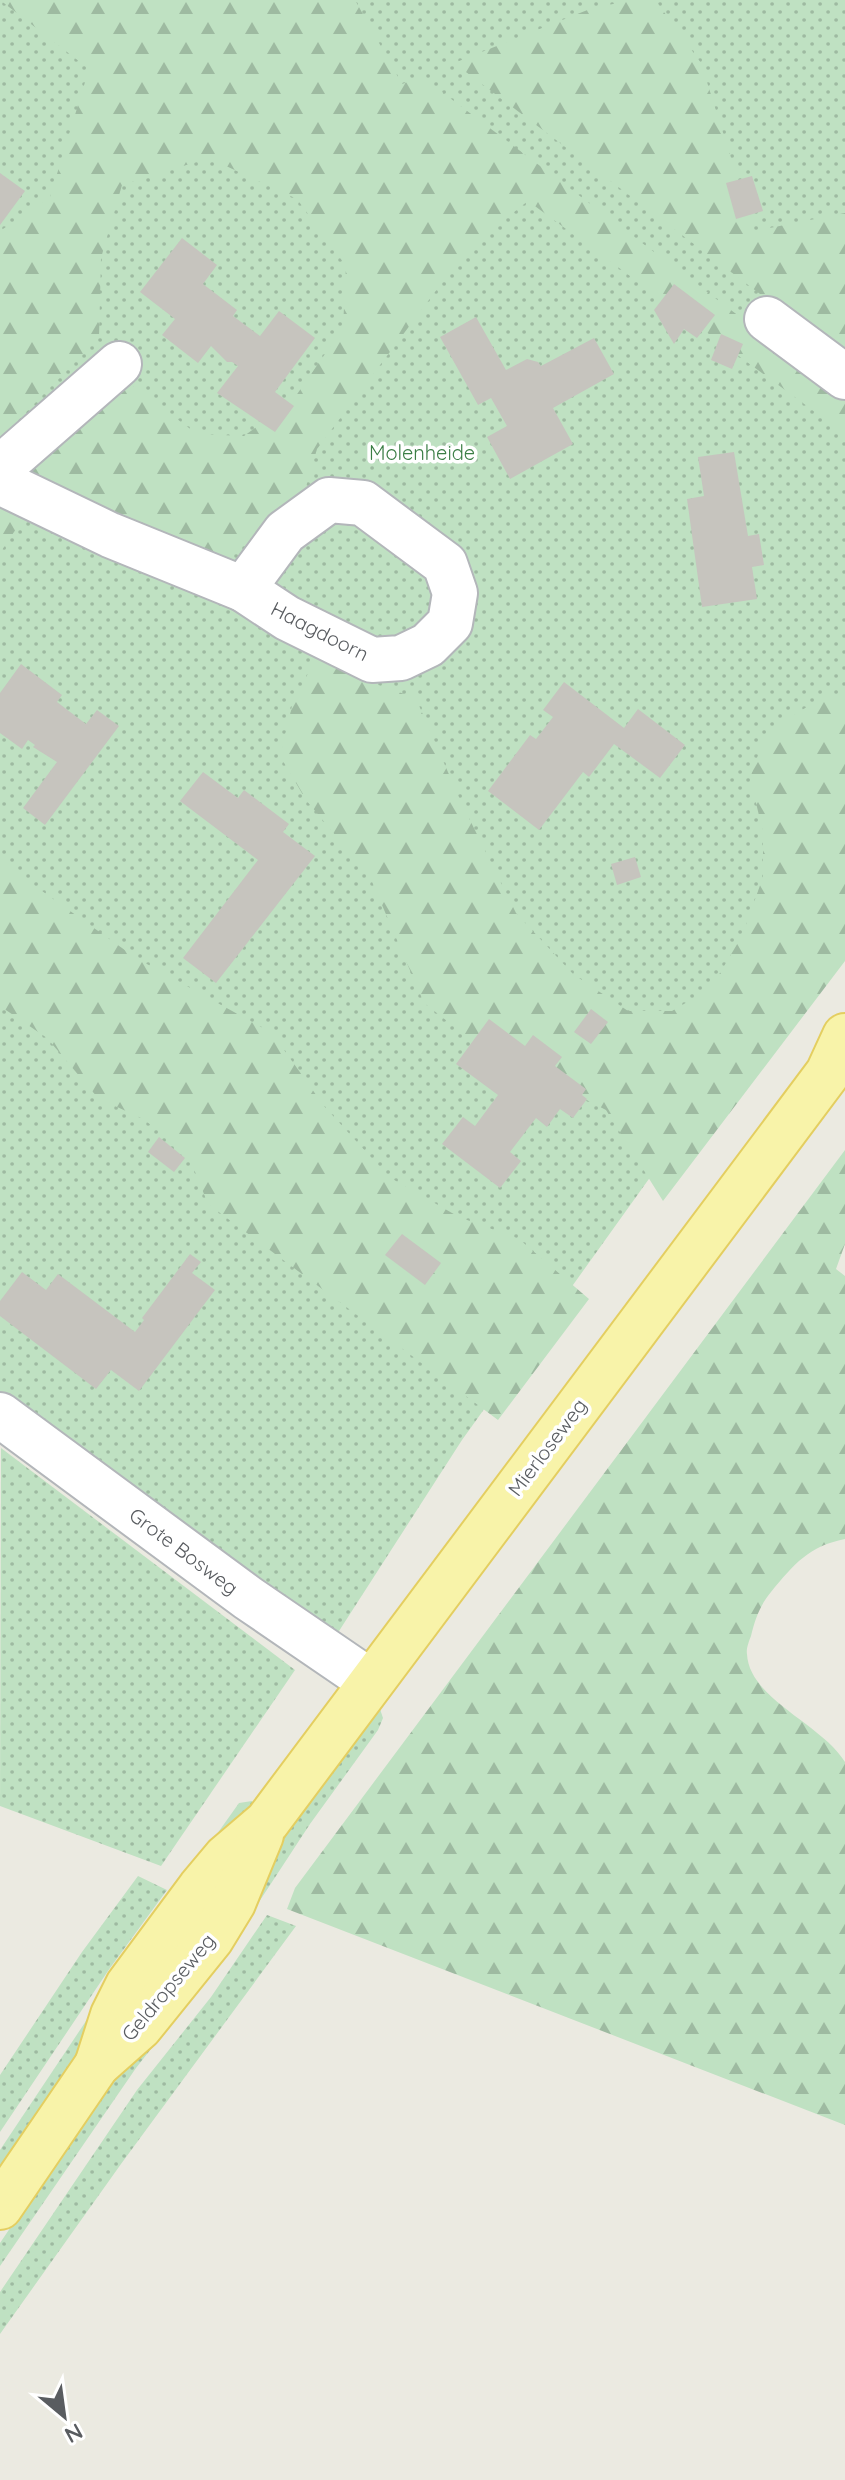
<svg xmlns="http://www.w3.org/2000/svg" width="845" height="2480" viewBox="0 0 845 2480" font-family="Quicksand,sans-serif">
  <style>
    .grass { fill: url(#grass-dots) }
    .forest { fill: url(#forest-firs) }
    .building { fill: #c6c4be }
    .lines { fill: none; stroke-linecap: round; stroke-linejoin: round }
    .minor-casing { stroke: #b3b6ba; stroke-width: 48 }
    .major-casing { stroke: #e4ce60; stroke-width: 48 }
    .minor { stroke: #fff; stroke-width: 44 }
    .major { stroke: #f8f3a9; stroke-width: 44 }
    .labels { text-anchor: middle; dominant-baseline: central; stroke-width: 7; stroke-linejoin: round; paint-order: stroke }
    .park-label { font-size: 20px; fill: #3b7e45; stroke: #fff }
    .street-label { font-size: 20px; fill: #595c60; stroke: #fff }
  </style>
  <defs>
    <pattern id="grass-dots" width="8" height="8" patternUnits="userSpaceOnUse" patternTransform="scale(2)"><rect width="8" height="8" fill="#bfe1c2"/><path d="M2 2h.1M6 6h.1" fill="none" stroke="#9ebaa1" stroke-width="1.8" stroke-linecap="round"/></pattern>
    <pattern id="forest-firs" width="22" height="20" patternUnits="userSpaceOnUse" patternTransform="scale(2)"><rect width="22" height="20" fill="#bfe1c2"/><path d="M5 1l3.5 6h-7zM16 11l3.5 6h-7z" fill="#9ebaa1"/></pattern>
  </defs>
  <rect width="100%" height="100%" fill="#ebeae1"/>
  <!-- grass -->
  <g class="grass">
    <polygon points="0,0 845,0 845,905 462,1440 321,1659 0,1427"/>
    <polygon points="1,1448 295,1670 161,1866 0,1806"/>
    <polygon points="379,1706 383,1718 378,1730 310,1824 219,1963 136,2068 0,2266 0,2243 104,2089 268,1865 296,1813"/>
    <polygon points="252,1801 254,1804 78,2056 0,2174 0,2150 116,1976 239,1803"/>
    <polygon points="138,1876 167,1890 110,1968 0,2132 0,2075 82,1952"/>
    <polygon points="267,1915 296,1926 121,2164 0,2334 0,2292 137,2090 211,1997"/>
  </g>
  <!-- forest -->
  <g class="forest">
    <polygon points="0,0 355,0 402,84 422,77 845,396 845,434 528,201 468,248 317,449 305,490 283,505 213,568 106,515 30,472 95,388 121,377 197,434 244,436 293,400 343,328 346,266 297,199 209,158 122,185 101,258 99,337 0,439 0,231 50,197 89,69"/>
    <polygon points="656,1 701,63 754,231 845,213 845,358 454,63 590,9 622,2"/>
    <polygon points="0,507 22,520 0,553"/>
    <polygon points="316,657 375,684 410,696 414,694 461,802 516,913 573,974 628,1011 672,1011 711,988 742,936 763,877 763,832 750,778 762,744 792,716 820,699 845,695 845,961 663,1201 606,1110 474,1042 424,1003 370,877 306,800 280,756 292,706"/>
    <polygon points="0,861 136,958 272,1033 324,1106 389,1177 459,1217 519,1239 589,1299 498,1420 208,1204 187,1152 143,1119 98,1098 47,1038 0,1006"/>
    <path d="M845,1150V1244L836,1269L845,1276V1539C809,1546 794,1564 771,1592C760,1605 755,1619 751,1636C749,1641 746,1649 747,1654C749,1699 822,1724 845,1762V2125L287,1909L295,1888Z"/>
  </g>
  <!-- building -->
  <g class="building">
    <polygon points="0,173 25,191 0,225"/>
    <polygon points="752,176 763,211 736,219 726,183"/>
    <polygon points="182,238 217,265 203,284 237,310 233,316 260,336 279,311 315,338 275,392 294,406 275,432 217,393 238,366 232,362 227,362 211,346 198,363 162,335 175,319 140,292"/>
    <polygon points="674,284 715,315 697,338 684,329 674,344 654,310"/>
    <polygon points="476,317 506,370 527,359 538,362 541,366 594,338 614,374 553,408 573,444 510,479 487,437 507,426 491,398 478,405 440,337"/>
    <polygon points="721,334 743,344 732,369 711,360"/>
    <polygon points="734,452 748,536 759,534 764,565 752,567 757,599 702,607 687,499 704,496 698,457"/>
    <polygon points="21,664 62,695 57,702 86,724 97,710 119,726 45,825 23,808 57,762 33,747 35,745 28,740 22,749 0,733 0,693"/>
    <polygon points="564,682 624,728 638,709 685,745 660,778 614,744 589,777 583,772 539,830 488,791 530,735 536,739 553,717 543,710"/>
    <polygon points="203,772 238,798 244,790 289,824 283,832 315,856 216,983 183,958 258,860 180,801"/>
    <polygon points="635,857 641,877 617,885 611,864"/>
    <polygon points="591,1009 608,1022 591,1044 574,1032"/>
    <polygon points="489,1019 525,1046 533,1035 562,1057 555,1066 586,1089 582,1095 587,1099 573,1118 560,1109 547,1127 536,1118 510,1152 521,1161 500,1188 442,1144 463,1117 475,1126 498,1095 456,1064"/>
    <polygon points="159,1137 185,1158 174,1172 148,1152"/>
    <polygon points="402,1234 441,1263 425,1285 385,1255"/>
    <polygon points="190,1254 201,1262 192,1273 215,1290 139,1391 111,1370 96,1389 0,1316 0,1301 22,1272 46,1290 58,1274 135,1332 144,1320 142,1318"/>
  </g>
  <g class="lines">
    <defs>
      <g id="minor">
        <polyline points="767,319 845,377"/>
        <polyline points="0,468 119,364"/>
        <polyline points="0,482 110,535 243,589"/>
        <polygon points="329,500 363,503 445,564 455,593 450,623 428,645 401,658 372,660 287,618 243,589 285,532"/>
        <polyline points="0,1415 248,1598 371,1682"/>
      </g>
      <g id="major">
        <polyline points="97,2065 113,2015 128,1985 200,1888 226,1857 267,1822 828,1073 845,1036"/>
        <polyline points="0,2207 97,2065 140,2027 211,1939 233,1903 261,1835"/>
      </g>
    </defs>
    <!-- minor casing -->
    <use href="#minor" class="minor-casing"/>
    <!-- major casing -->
    <use href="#major" class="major-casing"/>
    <!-- minor -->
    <use href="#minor" class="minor"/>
    <!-- major -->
    <use href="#major" class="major"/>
  </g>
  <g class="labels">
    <!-- park labels -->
    <g class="park-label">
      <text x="422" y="452">Molenheide</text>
    </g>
    <!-- street labels -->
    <g class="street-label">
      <text transform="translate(320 631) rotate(27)">Haagdoorn</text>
      <text transform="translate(547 1447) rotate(-53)">Mierloseweg</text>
      <text transform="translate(184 1551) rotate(37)">Grote Bosweg</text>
      <text transform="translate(168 1987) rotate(-50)">Geldropseweg</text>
    </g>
  </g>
  <!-- north arrow -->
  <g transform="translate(64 2416) rotate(151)" stroke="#ffffff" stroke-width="6" paint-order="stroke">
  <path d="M0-6L14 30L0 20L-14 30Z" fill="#595c60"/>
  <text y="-12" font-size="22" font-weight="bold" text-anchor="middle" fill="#595c60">N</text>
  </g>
</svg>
